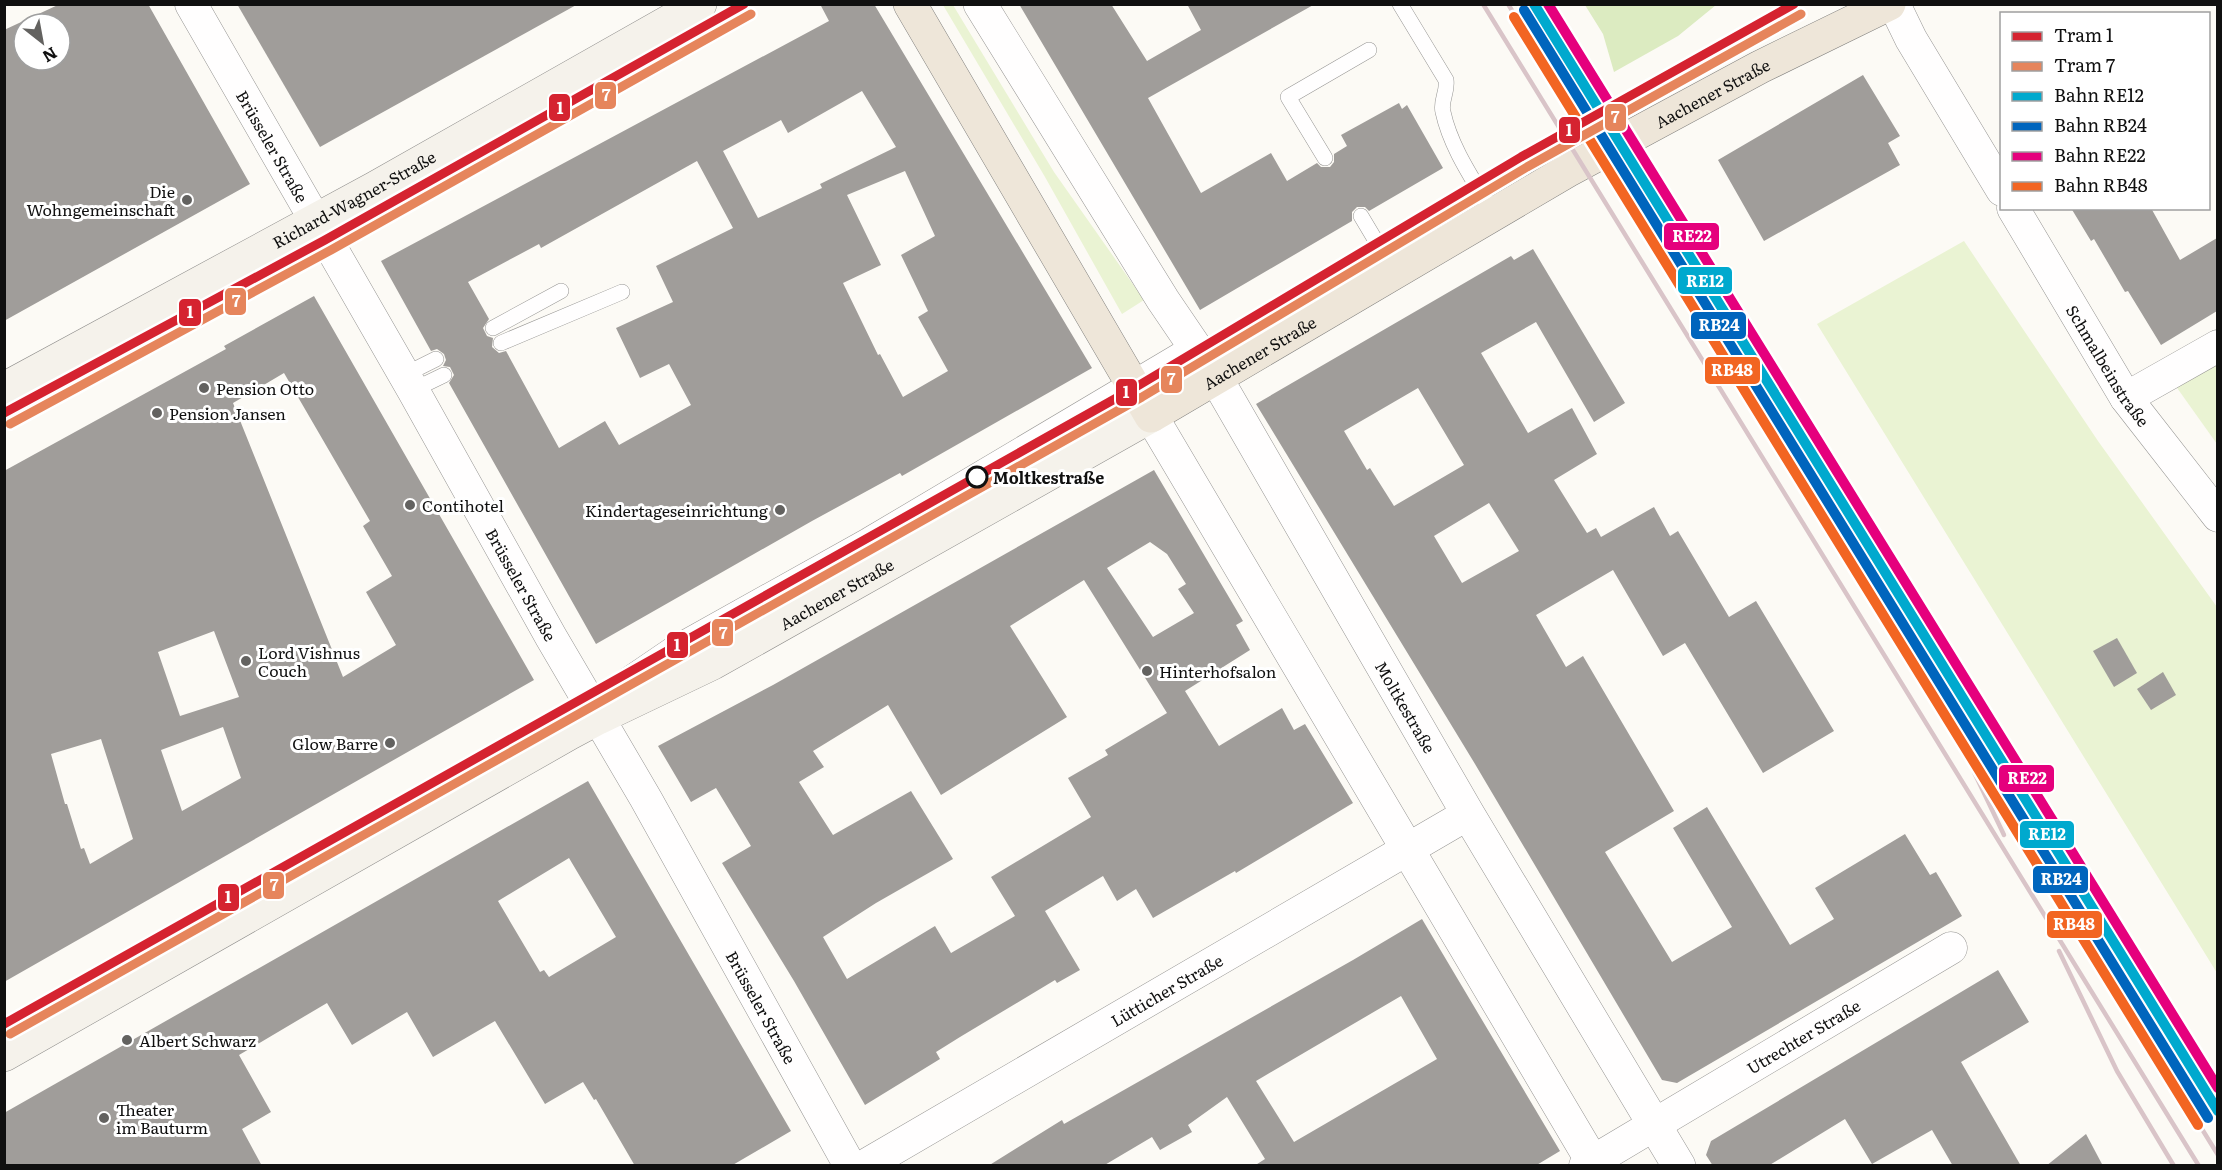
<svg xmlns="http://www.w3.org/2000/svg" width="2222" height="1170" viewBox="0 0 2222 1170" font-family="Literata,serif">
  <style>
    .green { fill: #eaf3d3 }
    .forest { fill: #dcebc1 }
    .building { fill: #a09d9a; fill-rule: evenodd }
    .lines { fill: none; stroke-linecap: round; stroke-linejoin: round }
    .service-casing { stroke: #969593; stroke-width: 16 }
    .minor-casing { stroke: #969593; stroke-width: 33 }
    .tertiary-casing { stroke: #969593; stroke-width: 34 }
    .secondary-casing { stroke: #8d8c8a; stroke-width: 34 }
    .primary-casing { stroke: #848380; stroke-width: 34 }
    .service { stroke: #fffefe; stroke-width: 15 }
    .minor { stroke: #fffefe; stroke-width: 32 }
    .tertiary { stroke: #fffefe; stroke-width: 33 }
    .secondary { stroke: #f5f2eb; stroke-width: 33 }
    .primary { stroke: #eee6d9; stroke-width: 33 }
    .rail { stroke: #d9c4c8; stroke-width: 4.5 }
    .rail-1-casing { stroke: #fff; stroke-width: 15 }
    .rail-2-casing { stroke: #fff; stroke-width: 15 }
    .rail-3-casing { stroke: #fff; stroke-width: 15 }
    .rail-4-casing { stroke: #fff; stroke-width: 15 }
    .rail-1 { stroke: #00a9ce; stroke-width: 10 }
    .rail-2 { stroke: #0065bd; stroke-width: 10 }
    .rail-3 { stroke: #e5007d; stroke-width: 10 }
    .rail-4 { stroke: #f26522; stroke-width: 10 }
    .tram-1-casing { stroke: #fff; stroke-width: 14 }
    .tram-2-casing { stroke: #fff; stroke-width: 14 }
    .tram-1 { stroke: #d52330; stroke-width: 9 }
    .tram-2 { stroke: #e6855c; stroke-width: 9 }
    .poi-dot { fill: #636260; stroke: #fff; stroke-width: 2 }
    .stop-dot { fill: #fff; stroke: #101010; stroke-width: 3 }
    .labels { text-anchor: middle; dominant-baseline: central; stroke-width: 6; stroke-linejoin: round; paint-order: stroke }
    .street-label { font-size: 16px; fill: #101010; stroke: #fff }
    .poi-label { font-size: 16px; fill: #101010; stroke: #fff; text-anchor: start }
    .stop-label { font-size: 16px; font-weight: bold; fill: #101010; stroke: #fff; text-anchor: start }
    .line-badge { stroke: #fff; stroke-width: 2 }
    .badge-label { font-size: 16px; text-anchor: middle; font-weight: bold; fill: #fff }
  </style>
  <rect width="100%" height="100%" fill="#fcfaf5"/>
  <!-- green -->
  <g class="green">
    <polygon points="943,5 953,5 1054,172 1144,300 1122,314 1045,177"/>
    <polygon points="1964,241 2098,441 2217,607 2217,973 1817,324"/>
    <polygon points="2217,362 2217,444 2175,385"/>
  </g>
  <!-- forest -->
  <polygon class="forest" points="1585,5 1716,5 1678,36 1614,72 1603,34"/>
  <!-- building -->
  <g class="building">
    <path d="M60,4H148L250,184L4,321V30ZM24,24H60V60H24Z"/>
    <polygon points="237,4 578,4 320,147"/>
    <path d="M820,4H874L1092,368L902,476L900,473L812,521L596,644L449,383L454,375L450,367L443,366L446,360L444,354L437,349L431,351L381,261L829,21ZM862,91L896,147L820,184L822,188L758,218L723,151L781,120L788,133ZM697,161L733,228L656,266L673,302L616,328L640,378L669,364L691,405L619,445L605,421L559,448L506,351L499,353L492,347L493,338L487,336L483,328L489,319L468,282L539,244L541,248ZM905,171L935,236L901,255L928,311L918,317L948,371L903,397L880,354L878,355L843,283L881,265L847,195Z"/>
    <polygon points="1019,4 1111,4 1147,61 1201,30 1187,4 1315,4 1148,98 1201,193 1271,153 1287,181 1317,163 1321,167 1330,167 1334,162 1334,154 1347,146 1341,135 1399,103 1402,109 1407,105 1443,168 1369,211 1365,207 1357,207 1352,212 1352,221 1200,310"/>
    <polygon points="1863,75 1900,136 1888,143 1900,165 1764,241 1718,160"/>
    <polygon points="2071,208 2151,208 2180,260 2217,238 2217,311 2161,345 2128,291 2125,292 2094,239 2091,241"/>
    <path d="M1533,249L1625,403L1594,422L1536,322L1481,353L1528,433L1572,408L1597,454L1554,480L1587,533L1596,528L1601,537L1654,507L1670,536L1678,531L1729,617L1756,601L1834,731L1763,773L1685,643L1663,656L1613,570L1536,615L1566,667L1583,656L1674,811L1605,852L1672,962L1732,927L1673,828L1707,807L1790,945L1834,919L1815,888L1905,834L1930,875L1936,872L1962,916L1677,1083L1662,1080L1475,764L1256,404L1511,256L1514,260ZM1418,388L1464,465L1394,506L1370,468L1367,470L1344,431ZM1489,503L1519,551L1462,583L1434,536Z"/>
    <path d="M314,296L534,680L4,982V471L226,349L224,346ZM284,373L370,521L363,526L392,576L366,592L396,645L343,677L233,403ZM214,631L239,697L180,716L158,652ZM223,727L241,778L182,811L161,750ZM101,739L133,839L90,864L84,848L81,849L67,804H65L51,754Z"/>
    <path d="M1154,470L1243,621L1236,625L1250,650L1185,691L1219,746L1282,708L1294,730L1305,724L1353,803L1236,873L1235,871L1153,918L1136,889L1117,901L1103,876L1045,911L1080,970L1057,983L1055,980L960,1037L936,1052L940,1059L865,1105L794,981L722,863L751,846L716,788L691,802L658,746L773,685ZM1150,542L1167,554L1186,584L1178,589L1194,613L1153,637L1107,568ZM1084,580L1167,713L1105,750L1108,755L1068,778L1091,817L991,877L1015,916L951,953L935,926L847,979L823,937L876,903L953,859L911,791L833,835L799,782L824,767L813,751L888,705L941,795L1067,717L1010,626Z"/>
    <polygon points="2117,638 2137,673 2114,687 2093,651"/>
    <polygon points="2163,672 2176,695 2151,710 2137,689"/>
    <path d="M588,781L791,1131L731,1166H635L596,1099L594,1100L583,1082L545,1104L495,1021L433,1057L407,1012L352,1045L327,1003L239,1055L271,1112L242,1129L262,1166H4V1113ZM569,858L616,937L549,977L544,970L540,972L498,901Z"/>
    <path d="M1422,919L1560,1151L1535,1166H1254L1265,1159L1227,1097L1188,1125L1192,1132L1160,1150L1152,1137L1103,1166H988L1062,1120L1064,1124L1353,960ZM1401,996L1437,1059L1294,1142L1256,1081Z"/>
    <polygon points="1998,970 2029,1022 1961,1062 2021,1166 1953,1166 1932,1130 1872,1164 1845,1119 1768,1166 1713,1166 1706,1155 1711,1141"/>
    <polygon points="2086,1134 2103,1166 2046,1166"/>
  </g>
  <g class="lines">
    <defs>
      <g id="service">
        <path d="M1400,4L1446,80C1448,92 1440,101 1443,112C1451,149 1475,182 1494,215"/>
        <polyline points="1325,158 1288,97 1369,50"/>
        <polyline points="1361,216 1395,273"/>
        <polyline points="493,328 561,291"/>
        <polyline points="501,343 622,292"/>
        <polyline points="404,375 436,359"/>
        <polyline points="413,390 444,375"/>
        <polyline points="603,710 622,678 669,646 866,536 1191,343"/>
      </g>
      <g id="minor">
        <path id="s1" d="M191,4L413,390L551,637L646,799L850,1166"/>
        <polyline points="1894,4 1911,39 2002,190"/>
        <path id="s2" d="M2013,208L2126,398L2218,516"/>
        <polyline points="2126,398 2218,346"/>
        <path id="s3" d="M864,1166L1468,814"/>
        <path id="s4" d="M1585,1166L1951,948"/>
      </g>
      <g id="tertiary">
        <path id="s5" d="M980,4L1163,300L1216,378L1468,814L1679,1166"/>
        <polyline points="1151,416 1595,1166"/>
      </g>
      <g id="secondary">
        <path id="s6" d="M4,389L375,188L700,4"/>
        <path id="s7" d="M4,1055L570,733L598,718L713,663L1151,416"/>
      </g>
      <g id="primary">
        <path id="s8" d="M910,4L1151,416L1567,171L1760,67L1889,4"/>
      </g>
    </defs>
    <!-- service casing -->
    <use href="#service" class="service-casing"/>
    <!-- minor casing -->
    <use href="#minor" class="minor-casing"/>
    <!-- tertiary casing -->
    <use href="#tertiary" class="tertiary-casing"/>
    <!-- secondary casing -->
    <use href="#secondary" class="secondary-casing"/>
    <!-- primary casing -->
    <use href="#primary" class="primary-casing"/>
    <!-- service -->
    <use href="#service" class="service"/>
    <!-- minor -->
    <use href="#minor" class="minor"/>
    <!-- tertiary -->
    <use href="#tertiary" class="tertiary"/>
    <!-- secondary -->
    <use href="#secondary" class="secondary"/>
    <!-- primary -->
    <use href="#primary" class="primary"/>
    <!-- rail -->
    <g class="rail">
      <polyline points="1483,4 2199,1166"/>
      <polyline points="1508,4 2218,1155"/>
      <polyline points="1824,475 1871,556 1919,655"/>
      <polyline points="1974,772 2004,835"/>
      <polyline points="2059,951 2117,1071 2174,1166"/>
    </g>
    <defs>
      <polyline id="rail-1" points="1534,4 2218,1111"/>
      <polyline id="rail-2" points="1524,10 2208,1118"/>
      <polyline id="rail-3" points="1548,4 2218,1088"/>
      <polyline id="rail-4" points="1514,17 2198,1125"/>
    </defs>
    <!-- rail-1 casing -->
    <use href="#rail-1" class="rail-1-casing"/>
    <!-- rail-2 casing -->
    <use href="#rail-2" class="rail-2-casing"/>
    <!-- rail-3 casing -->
    <use href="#rail-3" class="rail-3-casing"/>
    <!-- rail-4 casing -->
    <use href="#rail-4" class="rail-4-casing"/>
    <!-- rail-1 -->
    <use href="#rail-1" class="rail-1"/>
    <!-- rail-2 -->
    <use href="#rail-2" class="rail-2"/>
    <!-- rail-3 -->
    <use href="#rail-3" class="rail-3"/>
    <!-- rail-4 -->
    <use href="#rail-4" class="rail-4"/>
    <defs>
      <g id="tram-1">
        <polyline points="4,413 325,240 744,4"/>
        <polyline points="4,1024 1136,387 1521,157 1794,4"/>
      </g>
      <g id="tram-2">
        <polyline points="10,424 331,250 751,14"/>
        <polyline points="10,1034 1142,397 1527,167 1801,14"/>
      </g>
    </defs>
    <!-- tram-1 casing -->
    <use href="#tram-1" class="tram-1-casing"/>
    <!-- tram-2 casing -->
    <use href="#tram-2" class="tram-2-casing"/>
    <!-- tram-1 -->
    <use href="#tram-1" class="tram-1"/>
    <!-- tram-2 -->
    <use href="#tram-2" class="tram-2"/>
  </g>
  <!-- markers -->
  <g class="poi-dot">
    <circle cx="187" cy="200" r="6"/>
    <circle cx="204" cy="388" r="6"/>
    <circle cx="157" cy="413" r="6"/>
    <circle cx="410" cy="505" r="6"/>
    <circle cx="780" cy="510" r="6"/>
    <circle cx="246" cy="661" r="6"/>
    <circle cx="1147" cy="671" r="6"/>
    <circle cx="390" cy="743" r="6"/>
    <circle cx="127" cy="1040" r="6"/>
    <circle cx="104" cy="1118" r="6"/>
  </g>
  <circle class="stop-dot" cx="977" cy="477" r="10"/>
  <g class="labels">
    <!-- street labels -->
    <g class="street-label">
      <text stroke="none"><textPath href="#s8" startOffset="1125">Aachener Straße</textPath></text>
      <text stroke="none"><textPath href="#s1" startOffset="164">Brüsseler Straße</textPath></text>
      <text stroke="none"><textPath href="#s6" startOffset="398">Richard-Wagner-Straße</textPath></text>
      <text stroke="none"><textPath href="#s8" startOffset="603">Aachener Straße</textPath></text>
      <text stroke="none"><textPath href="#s2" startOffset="184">Schmalbeinstraße</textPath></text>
      <text stroke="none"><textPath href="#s1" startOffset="668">Brüsseler Straße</textPath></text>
      <text stroke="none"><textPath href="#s7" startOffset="952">Aachener Straße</textPath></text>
      <text stroke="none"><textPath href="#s5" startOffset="822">Moltkestraße</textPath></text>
      <text stroke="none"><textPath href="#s3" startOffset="350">Lütticher Straße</textPath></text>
      <text stroke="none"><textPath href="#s1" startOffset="1154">Brüsseler Straße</textPath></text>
      <text stroke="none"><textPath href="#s4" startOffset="254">Utrechter Straße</textPath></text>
    </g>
    <!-- poi labels -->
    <g class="poi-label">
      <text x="175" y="191" text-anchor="end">Die<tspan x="175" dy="18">Wohngemeinschaft</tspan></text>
      <text x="216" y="388">Pension Otto</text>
      <text x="169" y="413">Pension Jansen</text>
      <text x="422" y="505">Contihotel</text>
      <text x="768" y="510" text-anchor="end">Kindertageseinrichtung</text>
      <text x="258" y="652">Lord Vishnus<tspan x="258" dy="18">Couch</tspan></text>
      <text x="1159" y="671">Hinterhofsalon</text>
      <text x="378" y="743" text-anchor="end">Glow Barre</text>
      <text x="139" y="1040">Albert Schwarz</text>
      <text x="116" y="1109">Theater<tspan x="116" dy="18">im Bauturm</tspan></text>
    </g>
    <!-- stop labels -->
    <g class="stop-label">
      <text x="993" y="477">Moltkestraße</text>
    </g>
  </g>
  <g class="line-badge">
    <rect x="594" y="81" width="23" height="29" rx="6" fill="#e6855c"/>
    <rect x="548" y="93" width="23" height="29" rx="6" fill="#d52330"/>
    <rect x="1604" y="103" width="23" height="29" rx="6" fill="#e6855c"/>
    <rect x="1558" y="116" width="23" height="28" rx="6" fill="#d52330"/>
    <rect x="1663" y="222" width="57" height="29" rx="6" fill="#e5007d"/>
    <rect x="1677" y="266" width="56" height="29" rx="6" fill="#00a9ce"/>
    <rect x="224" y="287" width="23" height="29" rx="6" fill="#e6855c"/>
    <rect x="178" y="298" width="24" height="29" rx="6" fill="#d52330"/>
    <rect x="1690" y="311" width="57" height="29" rx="6" fill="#0065bd"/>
    <rect x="1704" y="356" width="57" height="29" rx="6" fill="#f26522"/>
    <rect x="1160" y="365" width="23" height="29" rx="6" fill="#e6855c"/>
    <rect x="1115" y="378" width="23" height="29" rx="6" fill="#d52330"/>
    <rect x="711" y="618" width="23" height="29" rx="6" fill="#e6855c"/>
    <rect x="666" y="631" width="23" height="28" rx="6" fill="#d52330"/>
    <rect x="1998" y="764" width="57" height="29" rx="6" fill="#e5007d"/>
    <rect x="2019" y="820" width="56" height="29" rx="6" fill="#00a9ce"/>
    <rect x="2032" y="865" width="57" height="29" rx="6" fill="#0065bd"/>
    <rect x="262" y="871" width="23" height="29" rx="6" fill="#e6855c"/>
    <rect x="217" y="883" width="23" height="29" rx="6" fill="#d52330"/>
    <rect x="2046" y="910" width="57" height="29" rx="6" fill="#f26522"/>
  </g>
  <g class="badge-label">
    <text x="606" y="101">7</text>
    <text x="560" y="114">1</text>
    <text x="1615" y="123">7</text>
    <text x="1569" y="136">1</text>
    <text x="1692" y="242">RE22</text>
    <text x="1705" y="287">RE12</text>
    <text x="236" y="307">7</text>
    <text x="190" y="318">1</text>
    <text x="1719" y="331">RB24</text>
    <text x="1732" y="376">RB48</text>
    <text x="1171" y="385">7</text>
    <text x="1126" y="398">1</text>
    <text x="723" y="639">7</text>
    <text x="677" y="651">1</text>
    <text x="2027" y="784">RE22</text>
    <text x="2047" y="840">RE12</text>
    <text x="2061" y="885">RB24</text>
    <text x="274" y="891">7</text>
    <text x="228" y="903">1</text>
    <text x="2074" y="930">RB48</text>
  </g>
  <!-- border -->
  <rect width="2222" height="1170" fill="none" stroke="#101010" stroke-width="12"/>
  <!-- legend -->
  <rect x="2000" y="12" width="210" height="198" fill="#ffffff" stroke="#9f9f9f" stroke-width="1.5"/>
  <rect x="2012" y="32" width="30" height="9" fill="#d52330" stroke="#9f9f9f" stroke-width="1.5"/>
  <text x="2054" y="42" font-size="18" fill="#101010">Tram 1</text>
  <rect x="2012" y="62" width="30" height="9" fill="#e6855c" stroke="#9f9f9f" stroke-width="1.5"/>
  <text x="2054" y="72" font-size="18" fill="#101010">Tram 7</text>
  <rect x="2012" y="92" width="30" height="9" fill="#00a9ce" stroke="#9f9f9f" stroke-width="1.5"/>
  <text x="2054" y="102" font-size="18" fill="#101010">Bahn RE12</text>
  <rect x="2012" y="122" width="30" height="9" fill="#0065bd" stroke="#9f9f9f" stroke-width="1.5"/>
  <text x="2054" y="132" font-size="18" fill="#101010">Bahn RB24</text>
  <rect x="2012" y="152" width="30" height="9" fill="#e5007d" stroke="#9f9f9f" stroke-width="1.5"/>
  <text x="2054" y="162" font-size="18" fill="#101010">Bahn RE22</text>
  <rect x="2012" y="182" width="30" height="9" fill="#f26522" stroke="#9f9f9f" stroke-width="1.5"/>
  <text x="2054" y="192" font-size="18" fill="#101010">Bahn RB48</text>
  <!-- north arrow -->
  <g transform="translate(42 42) rotate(149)"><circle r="28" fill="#ffffff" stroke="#9f9f9f" stroke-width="1.5"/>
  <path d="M0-4.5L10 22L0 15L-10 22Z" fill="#636260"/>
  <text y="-9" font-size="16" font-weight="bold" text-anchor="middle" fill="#101010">N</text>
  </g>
</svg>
